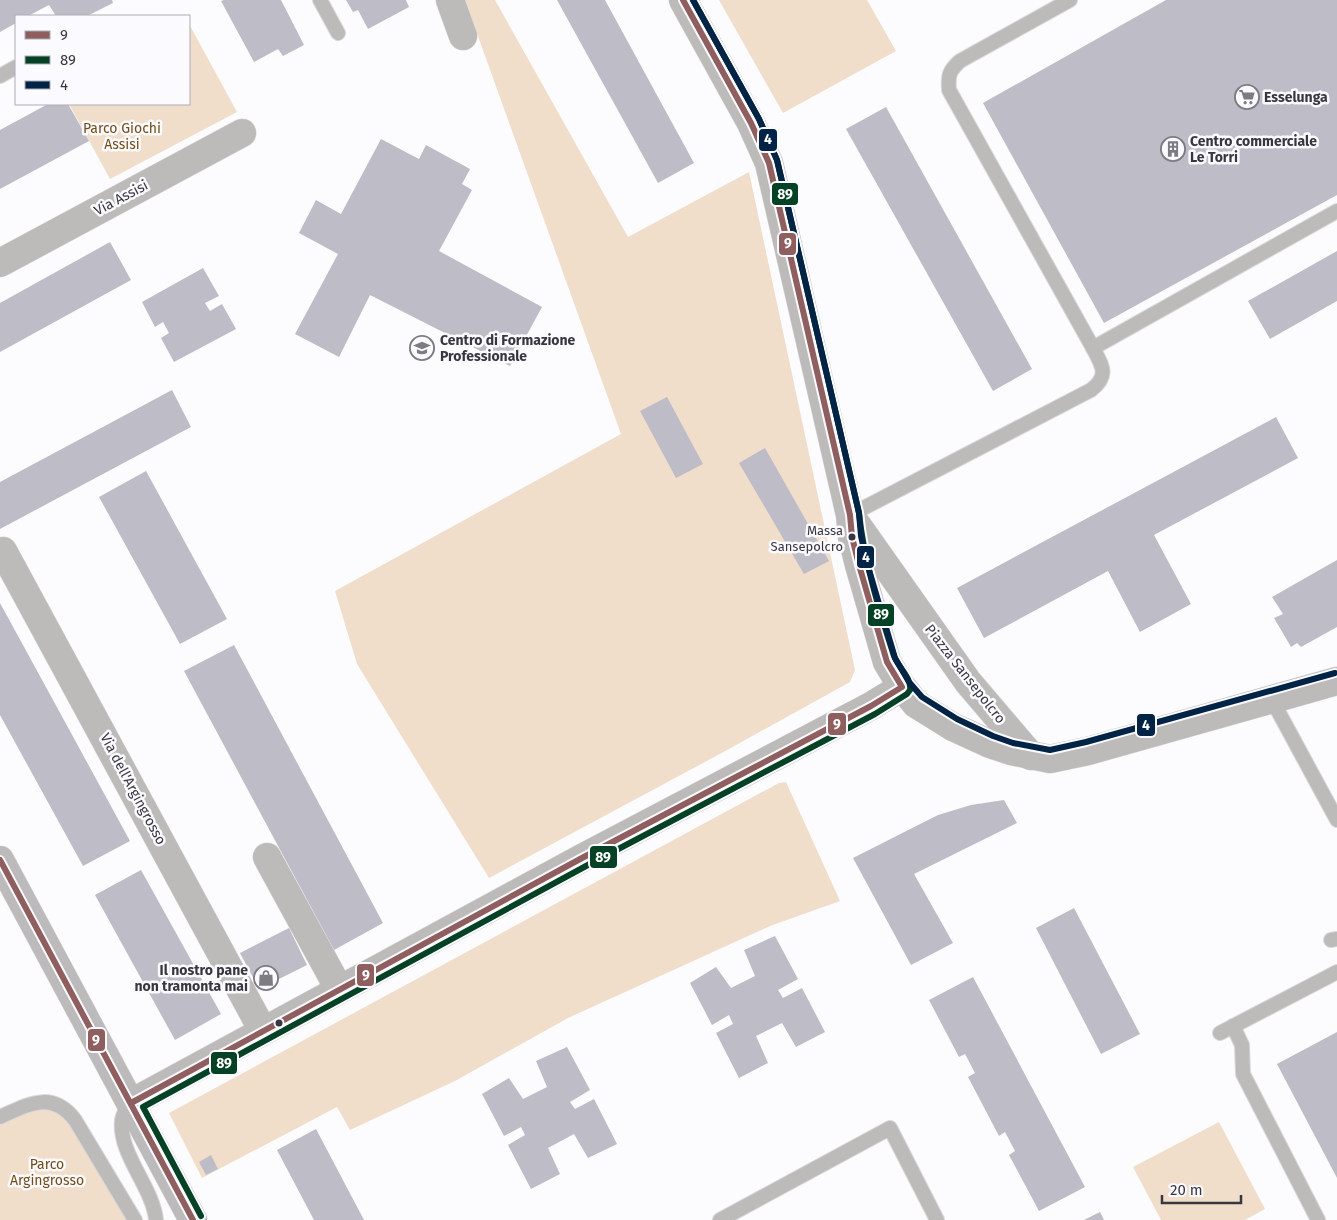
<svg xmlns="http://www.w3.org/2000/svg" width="1337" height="1220" viewBox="0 0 1337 1220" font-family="'Fira Sans',sans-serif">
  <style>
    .green { fill: #f0deca }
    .building { fill: #bebcc7 }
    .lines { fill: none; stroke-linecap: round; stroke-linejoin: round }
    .lane-casing { stroke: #d9d9db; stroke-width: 16 }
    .street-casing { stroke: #d9d9db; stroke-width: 29 }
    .secondary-casing { stroke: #d9d9db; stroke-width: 29 }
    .lane { stroke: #bdbbba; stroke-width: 14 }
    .street { stroke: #bdbbba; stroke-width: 28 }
    .secondary { stroke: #bcbaba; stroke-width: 28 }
    .bus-1-casing { stroke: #fbfaff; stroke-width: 10 }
    .bus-2-casing { stroke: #fbfaff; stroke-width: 10 }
    .bus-3-casing { stroke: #fbfaff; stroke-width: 10 }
    .bus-1 { stroke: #8f5e5e; stroke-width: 6 }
    .bus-2 { stroke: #054124; stroke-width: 6 }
    .bus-3 { stroke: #012345; stroke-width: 6 }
    .bus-dot { fill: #383740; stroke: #fbfaff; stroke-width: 2 }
    .labels { text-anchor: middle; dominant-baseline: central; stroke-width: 5; stroke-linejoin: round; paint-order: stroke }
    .bus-label { font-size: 13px; fill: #383740; stroke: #fbfaff; text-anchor: end }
    .poi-label { font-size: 14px; font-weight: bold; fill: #383740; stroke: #fbfaff; text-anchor: start }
    .park-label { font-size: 14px; fill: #734d16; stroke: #fbfaff }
    .street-label { font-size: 14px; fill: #383740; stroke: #fbfaff }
    .line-badge { stroke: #fbfaff; stroke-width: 2 }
    .badge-label { font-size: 14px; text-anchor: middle; font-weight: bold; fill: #fff }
  </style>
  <rect width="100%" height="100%" fill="#fcfbfe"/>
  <!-- green -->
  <g class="green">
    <polygon points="465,0 495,0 628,237 749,172 855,670 850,682 729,749 489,878 357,664 335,591 621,434"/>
    <polygon points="719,0 867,0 896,51 783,113"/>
    <polygon points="189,24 237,112 110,179 69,104 189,104"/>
    <polygon points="786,782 840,901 770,926 568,1018 455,1081 350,1130 337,1107 202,1178 169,1113 779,783"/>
    <polygon points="49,1107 65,1114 127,1220 0,1220 0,1124 32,1108"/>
    <polygon points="1219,1122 1265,1209 1245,1220 1161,1220 1133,1167"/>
  </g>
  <!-- building -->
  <g class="building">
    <polygon points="0,0 112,0 113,3 87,16 56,16 49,5 28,16 16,16 16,23 0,32"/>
    <polygon points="224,0 281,0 304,45 283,56 278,49 254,62 221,1"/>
    <polygon points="346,0 406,0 409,7 368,29 358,10 353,12"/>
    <polygon points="557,0 605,0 694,163 658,183"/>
    <polygon points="1166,0 1337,0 1337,195 1104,323 983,103"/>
    <polygon points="48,104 68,104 89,141 0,189 0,130"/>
    <polygon points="886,107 1032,369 993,391 846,129"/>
    <polygon points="381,139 419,159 426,145 470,169 462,184 472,190 439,251 542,307 510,366 370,295 339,357 295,334 338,254 299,233 316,200 341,214"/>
    <polygon points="110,242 131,280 0,352 0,303"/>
    <polygon points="1337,251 1337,301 1270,339 1248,301"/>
    <polygon points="203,268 219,296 205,303 210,311 222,304 236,329 174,362 161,338 169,333 163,322 155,327 142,302"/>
    <polygon points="172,390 191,427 0,529 0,482"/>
    <polygon points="667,397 703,464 676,478 640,411"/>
    <polygon points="1276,417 1298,458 1154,535 1191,604 1140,632 1108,571 984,638 957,588"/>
    <polygon points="765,448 829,561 804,574 739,463"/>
    <polygon points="146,471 227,619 180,644 99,497"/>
    <polygon points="1337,560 1337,627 1301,647 1297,643 1291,647 1274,618 1283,614 1272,597"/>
    <polygon points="0,603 130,841 83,866 0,715"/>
    <polygon points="234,645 383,923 334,950 184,671"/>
    <polygon points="1004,800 1017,823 914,874 953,943 911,965 853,858 938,815 971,805"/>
    <polygon points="141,870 221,1014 175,1040 95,895"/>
    <polygon points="1074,908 1140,1034 1101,1054 1036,928"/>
    <polygon points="289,928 307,965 259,989 240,953"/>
    <polygon points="775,936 798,979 778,990 783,998 802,988 825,1032 796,1047 782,1023 756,1036 768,1063 739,1078 716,1033 733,1024 729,1015 712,1025 690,983 716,967 731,988 755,976 744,950"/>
    <polygon points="973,977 1085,1187 1039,1211 1009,1155 1015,1151 1005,1132 999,1136 968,1077 975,1073 965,1054 959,1057 929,1000"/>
    <polygon points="1337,1032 1337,1178 1277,1064"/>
    <polygon points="567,1047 590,1090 570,1102 575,1109 594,1099 617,1144 588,1158 574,1134 548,1148 560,1174 531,1189 508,1145 525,1135 521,1127 504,1136 482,1094 509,1078 523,1099 547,1087 536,1061"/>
    <polygon points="316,1129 364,1220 314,1220 277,1150"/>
    <polygon points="211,1155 218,1169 206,1175 199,1162"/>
    <polygon points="1100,1212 1104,1220 1084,1220"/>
  </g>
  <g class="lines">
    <defs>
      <g id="lane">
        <polyline points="320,0 338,33"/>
        <polyline points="0,76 16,67"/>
        <polyline points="1093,348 1337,211"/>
        <path d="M850,515L1091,390C1110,375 1102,366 1093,348L949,90C948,75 949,71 960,61L1070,0"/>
        <polyline points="1271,698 1337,820"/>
        <polyline points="1331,940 1337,939"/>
        <polyline points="1233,1026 1242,1045 1243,1074 1318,1220"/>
        <polyline points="1220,1033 1337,972"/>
        <path d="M131,1103C127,1108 123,1113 122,1120C118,1154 153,1187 156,1220"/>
        <path d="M0,1117C29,1104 52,1090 75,1120L135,1220"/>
        <polyline points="720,1220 890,1128 937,1220"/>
      </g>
      <g id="street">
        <polyline points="450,0 463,36"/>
        <polyline points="683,0 751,123 769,163 850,515 852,537 859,565 887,662 902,687 916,704 953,727 990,744 1011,751 1050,759 1088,751 1337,681"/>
        <polyline points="0,263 242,133"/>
        <polyline points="855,522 968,682 1031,756"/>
        <polyline points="0,553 3,551 263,1031"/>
        <polyline points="267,857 339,989"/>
        <polyline points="131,1103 582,858 871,706 902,687"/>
      </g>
      <polyline id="secondary" points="0,860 193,1220"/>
    </defs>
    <!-- lane casing -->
    <use href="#lane" class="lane-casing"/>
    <!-- street casing -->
    <use href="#street" class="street-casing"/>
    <!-- secondary casing -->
    <use href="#secondary" class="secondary-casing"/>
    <!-- lane -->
    <use href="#lane" class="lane"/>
    <!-- street -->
    <use href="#street" class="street"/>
    <!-- secondary -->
    <use href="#secondary" class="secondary"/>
    <defs>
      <g id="bus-1">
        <polyline points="0,860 193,1220"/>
        <polyline points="131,1103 582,858 871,706 902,687 887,662 859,565 852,537 850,515 769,163 751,123 683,0"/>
      </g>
      <path id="bus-2" d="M201,1216L143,1107L586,866L875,714L907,694L910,690C912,678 898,667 894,656C879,610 864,561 859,513L777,160L759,119L693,0"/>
      <polyline id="bus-3" points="693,0 759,119 777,160 859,513 861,536 867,563 895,658 909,682 922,697 957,719 993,736 1013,743 1050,750 1086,742 1335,673"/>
    </defs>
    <!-- bus-1 casing -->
    <use href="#bus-1" class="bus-1-casing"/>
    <!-- bus-2 casing -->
    <use href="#bus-2" class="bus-2-casing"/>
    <!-- bus-3 casing -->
    <use href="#bus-3" class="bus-3-casing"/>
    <!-- bus-1 -->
    <use href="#bus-1" class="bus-1"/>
    <!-- bus-2 -->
    <use href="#bus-2" class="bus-2"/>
    <!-- bus-3 -->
    <use href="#bus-3" class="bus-3"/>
  </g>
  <!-- icons -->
  <defs>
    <symbol id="supermarket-ring" viewBox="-11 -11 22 22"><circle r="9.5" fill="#fbfaff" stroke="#7d7c82" stroke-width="1.5"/><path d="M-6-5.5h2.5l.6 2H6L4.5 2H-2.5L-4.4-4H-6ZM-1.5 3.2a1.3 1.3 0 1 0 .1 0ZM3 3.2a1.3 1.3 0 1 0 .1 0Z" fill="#7d7c82"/></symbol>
    <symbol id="building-ring" viewBox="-11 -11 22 22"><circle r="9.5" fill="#fbfaff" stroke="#7d7c82" stroke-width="1.5"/><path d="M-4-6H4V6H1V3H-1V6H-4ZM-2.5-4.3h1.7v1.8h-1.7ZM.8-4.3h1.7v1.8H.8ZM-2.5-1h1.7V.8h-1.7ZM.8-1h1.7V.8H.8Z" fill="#7d7c82"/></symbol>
    <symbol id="school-ring" viewBox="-11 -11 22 22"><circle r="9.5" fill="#fbfaff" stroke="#7d7c82" stroke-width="1.5"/><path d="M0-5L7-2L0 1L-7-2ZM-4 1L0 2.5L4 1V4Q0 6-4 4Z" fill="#7d7c82"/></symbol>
    <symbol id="shop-ring" viewBox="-11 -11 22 22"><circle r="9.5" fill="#fbfaff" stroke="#7d7c82" stroke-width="1.5"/><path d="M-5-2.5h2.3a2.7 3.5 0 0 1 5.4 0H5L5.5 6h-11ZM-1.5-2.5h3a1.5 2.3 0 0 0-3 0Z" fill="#7d7c82"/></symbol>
  </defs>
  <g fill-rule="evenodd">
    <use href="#supermarket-ring" x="1233" y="83" width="28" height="28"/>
    <use href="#building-ring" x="1159" y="135" width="28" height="28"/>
    <use href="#school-ring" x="408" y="334" width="28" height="28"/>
    <use href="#shop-ring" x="252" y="964" width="28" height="28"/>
  </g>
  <!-- markers -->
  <g class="bus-dot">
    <circle cx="852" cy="537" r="4.5"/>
    <circle cx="279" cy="1023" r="4.5"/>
  </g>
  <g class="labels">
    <!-- bus labels -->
    <g class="bus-label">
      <text x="843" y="530">Massa<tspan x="843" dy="16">Sansepolcro</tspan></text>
    </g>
    <!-- poi labels -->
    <g class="poi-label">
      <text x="1264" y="97">Esselunga</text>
      <text x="1190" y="141">Centro commerciale<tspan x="1190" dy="16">Le Torri</tspan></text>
      <text x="440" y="340">Centro di Formazione<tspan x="440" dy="16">Professionale</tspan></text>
      <text x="248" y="970" text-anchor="end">Il nostro pane<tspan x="248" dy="16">non tramonta mai</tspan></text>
    </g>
    <!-- park labels -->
    <g class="park-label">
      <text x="122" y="128">Parco Giochi<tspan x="122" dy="16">Assisi</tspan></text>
      <text x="47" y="1164">Parco<tspan x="47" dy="16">Argingrosso</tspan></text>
    </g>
    <!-- street labels -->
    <g class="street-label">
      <text transform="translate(121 198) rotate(-28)">Via Assisi</text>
      <text transform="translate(965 674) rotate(52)">Piazza Sansepolcro</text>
      <text transform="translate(133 789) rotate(62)">Via dell'Argingrosso</text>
    </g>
  </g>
  <g class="line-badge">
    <rect x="758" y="128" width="20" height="24" rx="5" fill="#012345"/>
    <rect x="771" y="182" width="28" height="24" rx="5" fill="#054124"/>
    <rect x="778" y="232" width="19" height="24" rx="5" fill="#8f5e5e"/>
    <rect x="856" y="545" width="19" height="24" rx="5" fill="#012345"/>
    <rect x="867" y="603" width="28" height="24" rx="5" fill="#054124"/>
    <rect x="827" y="712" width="20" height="24" rx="5" fill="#8f5e5e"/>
    <rect x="1136" y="713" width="20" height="24" rx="5" fill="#012345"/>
    <rect x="589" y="845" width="29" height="24" rx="5" fill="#054124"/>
    <rect x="356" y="963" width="19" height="24" rx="5" fill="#8f5e5e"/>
    <rect x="87" y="1028" width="19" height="24" rx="5" fill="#8f5e5e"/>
    <rect x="210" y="1051" width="28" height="24" rx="5" fill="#054124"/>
  </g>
  <g class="badge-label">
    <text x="768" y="144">4</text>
    <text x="785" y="199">89</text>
    <text x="788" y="248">9</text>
    <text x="866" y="562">4</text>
    <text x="881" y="619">89</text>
    <text x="837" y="729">9</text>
    <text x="1146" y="730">4</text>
    <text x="603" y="862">89</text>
    <text x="366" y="980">9</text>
    <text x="96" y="1045">9</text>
    <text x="224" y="1068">89</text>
  </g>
  <!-- legend -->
  <rect x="15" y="15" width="175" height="90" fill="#fbfaff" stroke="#adacb3"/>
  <rect x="25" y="31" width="25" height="8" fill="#8f5e5e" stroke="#adacb3"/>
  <text x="60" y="40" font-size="15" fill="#383740">9</text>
  <rect x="25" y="56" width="25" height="8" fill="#054124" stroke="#adacb3"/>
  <text x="60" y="65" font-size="15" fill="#383740">89</text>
  <rect x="25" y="81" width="25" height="8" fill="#012345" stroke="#adacb3"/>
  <text x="60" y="90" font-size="15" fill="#383740">4</text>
  <!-- scale -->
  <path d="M1162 1195v8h79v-8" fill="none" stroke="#383740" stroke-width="2.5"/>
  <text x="1170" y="1195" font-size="15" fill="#383740" stroke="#fbfaff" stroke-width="4" paint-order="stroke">20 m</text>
</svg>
